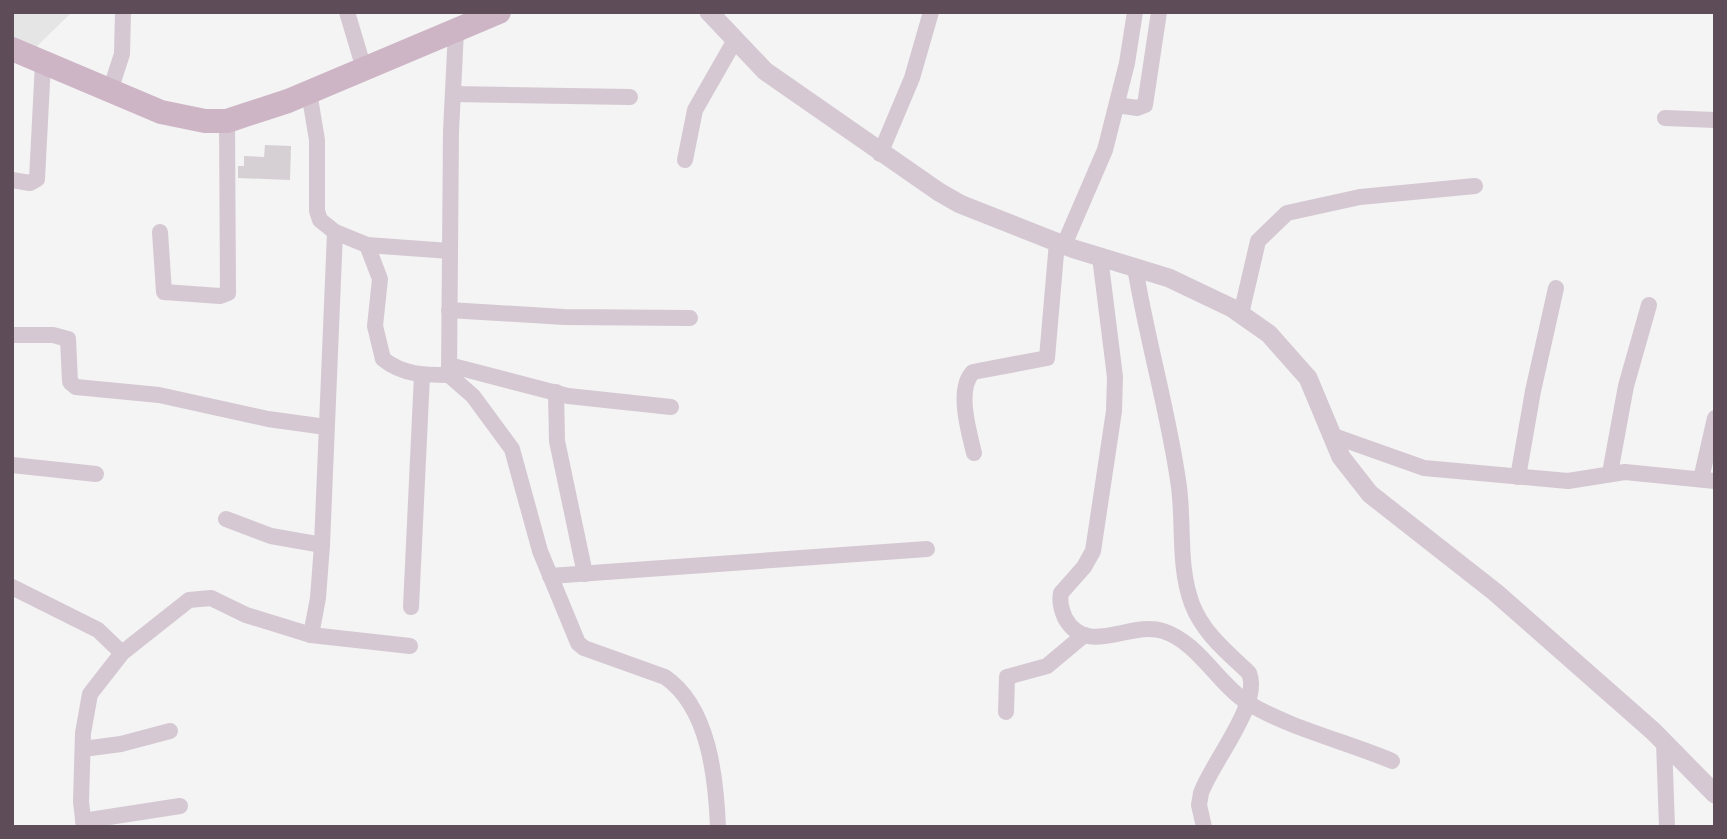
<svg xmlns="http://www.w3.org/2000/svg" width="1727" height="839" viewBox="0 0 1727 839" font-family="'Titillium Web',sans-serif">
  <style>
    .education { fill: #e4e5e4 }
    .building { fill: #d6d0d4 }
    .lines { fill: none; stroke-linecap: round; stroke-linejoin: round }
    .minor { stroke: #d5c8d2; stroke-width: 16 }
    .tertiary { stroke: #d5c8d2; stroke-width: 19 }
    .primary { stroke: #ceb5c6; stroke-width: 24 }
  </style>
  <rect width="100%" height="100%" fill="#f3f4f3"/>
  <!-- education -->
  <polygon class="education" points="12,12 72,12 34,49 12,41"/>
  <!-- building -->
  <polygon class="building" points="265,145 291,146 290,180 238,178 238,166 244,166 244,156 264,157"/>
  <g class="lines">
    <!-- minor -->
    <g class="minor">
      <polyline points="347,12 364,69"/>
      <polyline points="110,91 122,54 123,12"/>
      <polyline points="309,92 317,140 317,211 320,220 335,232 322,545 318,598 311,635"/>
      <polyline points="453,94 630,97"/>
      <polyline points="1117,105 1137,108 1145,105 1159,12"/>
      <polyline points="1665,118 1715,120"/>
      <polyline points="880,154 912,78 931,12"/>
      <polyline points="685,160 695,110 735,40"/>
      <polyline points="12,180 30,183 37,179 43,63"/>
      <polyline points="160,232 164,292 220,296 228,293 227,121"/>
      <polyline points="335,232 367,245 450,251"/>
      <path d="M367,245L380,279L375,326L383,359C403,375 424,375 449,375L451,131L456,31"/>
      <polyline points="1064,245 1105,150 1127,63 1135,12"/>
      <path d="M1100,257L1115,377L1114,411L1093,551L1084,567L1061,593C1059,602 1061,609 1065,618C1087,658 1130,620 1163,631C1198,642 1218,684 1248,703C1289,728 1347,742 1392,761"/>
      <path d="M1135,267C1147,341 1169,413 1179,487C1184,525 1178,567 1192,604C1203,633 1227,652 1249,673C1262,703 1212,762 1201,793L1199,805L1204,827"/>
      <polyline points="449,310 564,317 690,318"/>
      <polyline points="1241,314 1258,241 1287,213 1360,197 1475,186"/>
      <polyline points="12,335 53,335 68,339 70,382 76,387 159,395 268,419 326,427"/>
      <polyline points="449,365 568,396 671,407"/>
      <path d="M449,375L473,396L512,449L540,551L578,643L584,648L665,677C709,707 716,778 718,827"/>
      <polyline points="556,392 557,441 585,574"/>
      <polyline points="1331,435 1424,468 1568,481 1625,472 1715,481"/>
      <path d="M974,453C969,432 956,389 973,372L1047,358L1057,242"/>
      <polyline points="12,465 96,474"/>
      <polyline points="1610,473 1626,386 1649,305"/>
      <polyline points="1518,477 1533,391 1556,288"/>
      <polyline points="1701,479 1715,418"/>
      <polyline points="226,519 271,536 322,545"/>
      <polyline points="550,576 927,549"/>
      <polyline points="12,587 98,630 122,653"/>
      <polyline points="411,607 422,375"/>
      <polyline points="1006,712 1007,677 1047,666 1084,635"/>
      <polyline points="1664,742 1667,827"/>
      <polyline points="83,749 121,744 170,731"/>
      <polyline points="83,821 180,806"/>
      <polyline points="84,827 81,802 83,733 90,694 122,653 189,600 211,598 246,615 311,635 410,646"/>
    </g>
    <!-- tertiary -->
    <polyline class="tertiary" points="709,12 765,71 939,192 960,204 1074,249 1169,278 1232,308 1269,334 1308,378 1341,457 1370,494 1495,592 1653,731 1715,794"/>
    <!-- primary -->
    <polyline class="primary" points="12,49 161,112 205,121 227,121 288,101 499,12"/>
  </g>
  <!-- border -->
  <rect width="1727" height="839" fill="none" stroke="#5e4c59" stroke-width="28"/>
</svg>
